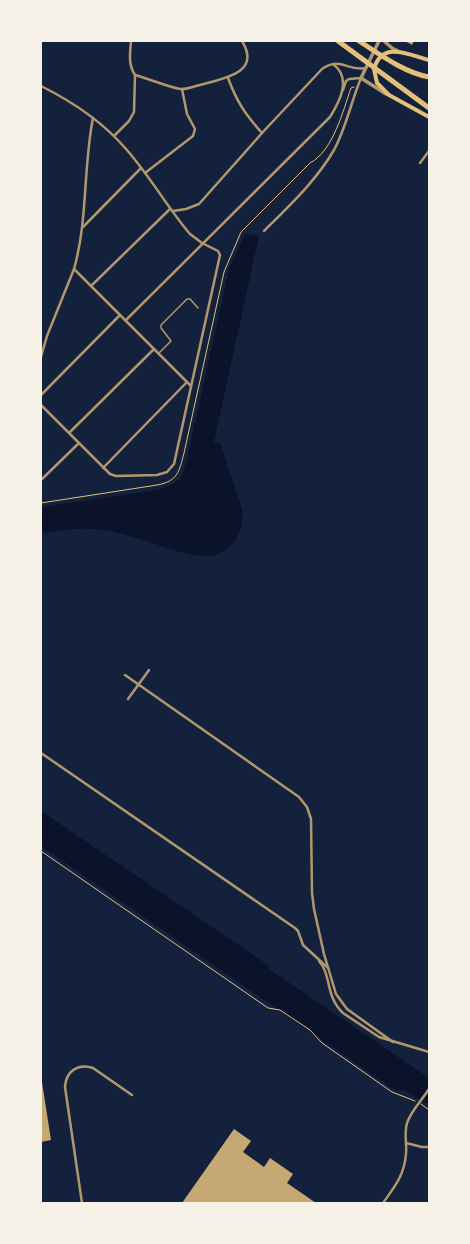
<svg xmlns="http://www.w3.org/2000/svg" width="470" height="1244" viewBox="0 0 470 1244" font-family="Literata,serif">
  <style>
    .water { fill: #0b132b }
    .building { fill: #c6a872 }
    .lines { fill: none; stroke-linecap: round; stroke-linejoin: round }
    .path { stroke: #e5c07b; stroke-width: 1 }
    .service { stroke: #b1986c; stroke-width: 1.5 }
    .minor { stroke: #b1986c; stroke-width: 2.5 }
    .tertiary { stroke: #b1986c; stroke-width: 3.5 }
    .primary { stroke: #e5c07b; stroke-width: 4 }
    .motorway { stroke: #e5c07b; stroke-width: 5 }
  </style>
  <rect width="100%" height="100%" fill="#14213d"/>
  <!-- water -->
  <g class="water">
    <path d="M245,234L259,236L214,442L220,443L242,509C245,535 228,559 200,556C189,555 178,551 167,548C144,540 120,532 96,529C78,527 59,531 41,533V507L157,490C182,482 182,479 188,455L229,269Z"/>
    <polygon points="41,811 268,965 269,969 429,1078 429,1105 404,1090 396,1091 41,846"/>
  </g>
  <!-- building -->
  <g class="building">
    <polygon points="405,41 414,41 412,45"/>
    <polygon points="41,1076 51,1140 41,1142"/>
    <polygon points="234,1129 251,1141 243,1152 264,1167 270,1158 293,1174 287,1183 316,1203 182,1203"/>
  </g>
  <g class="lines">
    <!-- path -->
    <g class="path">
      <path d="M41,503L157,485C178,481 179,472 184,453L224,272L227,265L241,232L310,163C333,151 343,111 351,88L354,87"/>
      <polyline points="41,851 268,1008 280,1010 310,1030 322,1043 392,1092 415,1101"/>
      <polyline points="421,1104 429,1110"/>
    </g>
    <!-- service -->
    <polyline class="service" points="159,353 171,341 161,328 161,325 187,299 190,299 198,308"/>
    <!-- minor -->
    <g class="minor">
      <path d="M131,41C130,54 128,64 135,75C150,79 165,86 180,89C187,90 197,85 204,84C226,78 261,72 242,41"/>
      <path d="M228,78C237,102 245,114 262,133"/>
      <path d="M41,86C73,102 103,122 126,149C150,176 167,207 190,234L202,243L218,251L220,255L174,464L167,472L157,475L116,476L110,474L41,405"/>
      <polyline points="114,136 129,121 134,112 135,75"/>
      <polyline points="420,163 429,151"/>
      <polyline points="145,173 193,136 195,129 187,114 182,89"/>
      <path d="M173,211L186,209L199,204L262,133L322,69C341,56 348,72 365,68"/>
      <polyline points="83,227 141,168"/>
      <path d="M264,231C289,206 316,181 334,150C346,128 351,102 361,78L349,79L346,81L343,90"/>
      <polyline points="74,269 191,386"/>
      <polyline points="91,286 170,209"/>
      <path d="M126,320L330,117C340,101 352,78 333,64"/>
      <path d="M41,357L47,336L74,269C88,220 83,168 93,118"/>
      <polyline points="41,395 120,315"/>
      <polyline points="69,433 154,349"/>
      <polyline points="103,468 187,382"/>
      <polyline points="42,479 79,443"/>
      <polyline points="125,675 299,797 307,807 311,819 312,893 314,909 324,954 336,994 347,1009 393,1042"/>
      <polyline points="128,699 149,670"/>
      <polyline points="41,753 295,928 298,931 303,945 328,968"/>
      <path d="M319,961C332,976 325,996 343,1013L379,1037L429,1052"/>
      <polyline points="406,1143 422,1147 429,1147"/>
      <path d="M82,1203L65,1087C66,1071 78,1063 93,1068L132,1095"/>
      <path d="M383,1203C395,1186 404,1176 406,1154C407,1144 404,1133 407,1123C411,1111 422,1100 429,1089"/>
    </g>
    <!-- tertiary -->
    <g class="tertiary">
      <polyline points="379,41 361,78 386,94"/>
      <polyline points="384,41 392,48 398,51"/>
    </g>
    <!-- primary -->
    <path class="primary" d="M429,60C409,55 382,40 374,69L377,83L389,95L429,117"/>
    <!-- motorway -->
    <g class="motorway">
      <polyline points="338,41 429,108"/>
      <path d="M359,41C379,54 405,73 429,77"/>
    </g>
  </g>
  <!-- border -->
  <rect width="470" height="1244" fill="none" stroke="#f6f1e7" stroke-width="84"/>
</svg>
